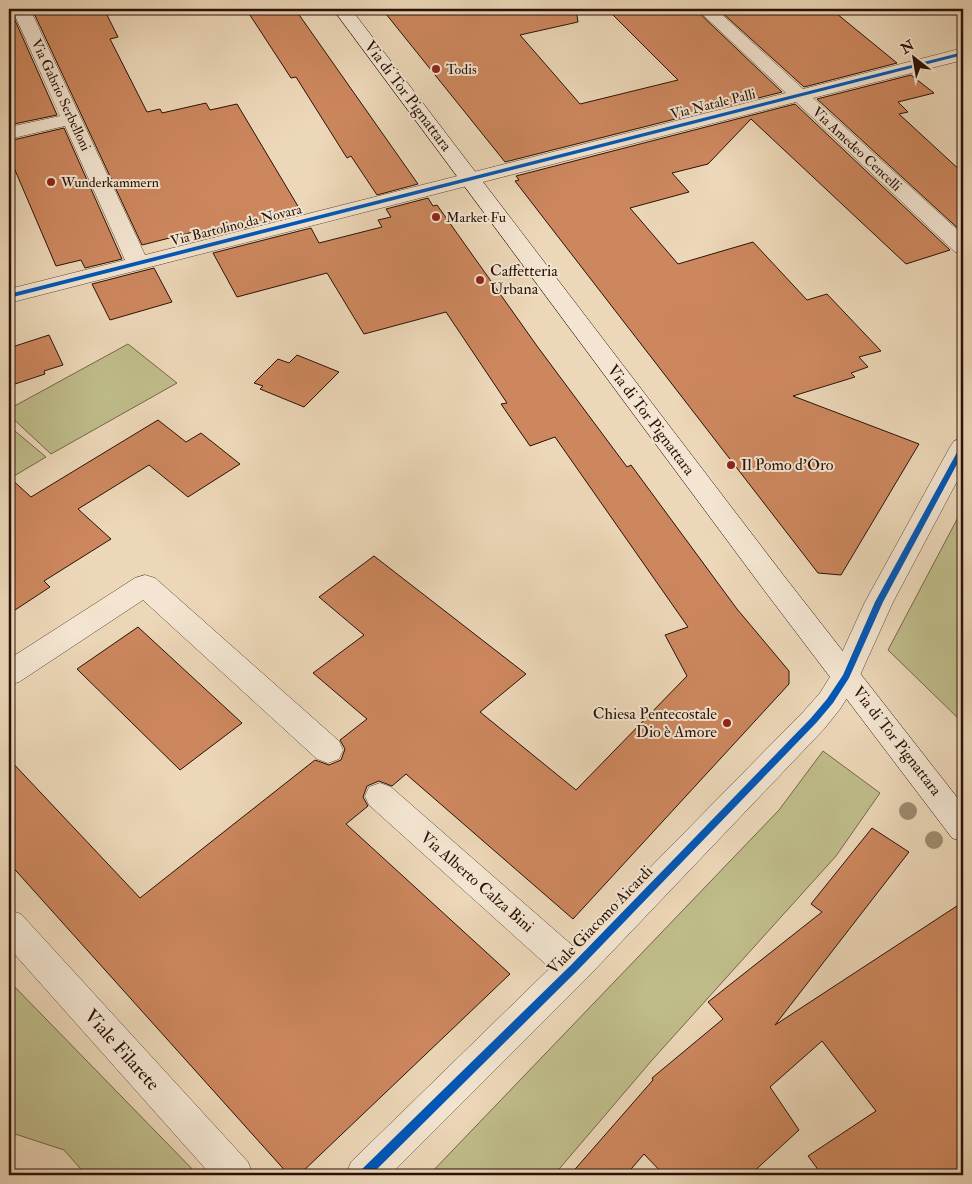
<svg xmlns="http://www.w3.org/2000/svg" width="972" height="1184" viewBox="0 0 972 1184" font-family="'IM FELL Double Pica',serif">
  <style>
    .green { fill: #bfbc8a; stroke: #746648 }
    .building { fill: #cd875e; stroke: #291107 }
    .lines { fill: none; stroke-linecap: round; stroke-linejoin: round }
    .street-casing { stroke: #5a4233; stroke-width: 1 }
    .secondary-casing { stroke: #291107; stroke-width: 1 }
    .street { fill: #f3e5d1; fill-rule: evenodd }
    .secondary { fill: #f3e5d1; fill-rule: evenodd }
    .cycleway-casing { stroke: #f3e5d1; stroke-width: 3 }
    .cycleway { fill: #0057b8; fill-rule: evenodd }
    .tree { fill: #9e8b70 }
    .poi-dot { fill: #8f2418; stroke: #f3e5d1; stroke-width: 2 }
    .labels { text-anchor: middle; dominant-baseline: central; stroke-width: 4; stroke-linejoin: round; paint-order: stroke }
    .far-poi-label { font-size: 14px; fill: #291107; stroke: #f3e5d1; text-anchor: start }
    .far-street-label { font-size: 14px; fill: #291107; stroke: #f3e5d1 }
    .street-label { font-size: 16px; fill: #291107; stroke: #f3e5d1 }
    .poi-label { font-size: 16px; fill: #291107; stroke: #f3e5d1; text-anchor: start }
    .near-street-label { font-size: 19px; fill: #291107; stroke: #f3e5d1 }
  </style>
  <rect width="100%" height="100%" fill="#ecd7b8"/>
  <filter id="stains"><feTurbulence type="fractalNoise" baseFrequency=".004" numOctaves="4"/><feColorMatrix values="0 0 0 0 .2 0 0 0 0 .09 0 0 0 0 .02 0 0 0 .5 -.17"/></filter>
  <radialGradient id="worn" r=".72"><stop offset=".6" stop-color="#630" stop-opacity="0"/><stop offset="1" stop-color="#630" stop-opacity=".3"/></radialGradient>
  <!-- green -->
  <g class="green">
    <polygon points="128,344 177,383 51,454 9,415 9,409"/>
    <polygon points="9,426 46,457 9,479"/>
    <polygon points="963,508 963,723 888,650"/>
    <polygon points="823,751 880,793 836,856 653,1059 554,1175 429,1175 779,810"/>
    <polygon points="9,981 198,1175 86,1175 64,1150 9,1132"/>
  </g>
  <!-- building -->
  <g class="building">
    <polygon points="9,9 10,9 57,115 9,125"/>
    <polygon points="32,9 104,9 118,37 110,39 147,112 160,109 162,113 206,103 210,110 237,104 302,213 205,238 201,230 142,245"/>
    <polygon points="246,9 295,9 418,184 377,195 351,156 347,158 296,77 291,78"/>
    <polygon points="382,9 576,9 578,22 520,35 580,104 678,80 607,9 695,9 782,92 505,162"/>
    <polygon points="718,9 831,9 897,63 804,87"/>
    <polygon points="911,75 934,93 898,102 908,112 899,114 963,173 963,233 817,99"/>
    <polygon points="795,104 950,250 906,264 751,119 708,164 672,173 689,192 630,208 678,264 753,242 807,300 827,294 881,351 859,357 868,367 851,373 855,377 793,396 919,444 841,575 818,573 515,181 519,180 516,176"/>
    <polygon points="64,128 122,259 85,268 81,260 56,266 9,156 9,141"/>
    <polygon points="428,198 433,206 437,205 537,346 627,467 631,465 737,609 789,671 789,684 573,919 406,774 392,786 379,781 367,786 363,797 368,806 346,824 510,974 299,1175 289,1175 9,863 9,759 140,898 315,760 329,765 341,760 345,749 340,740 367,719 313,673 364,635 319,597 374,556 526,674 480,712 576,790 687,676 665,635 688,627 555,437 530,446 501,404 507,403 446,312 364,334 327,273 237,297 213,253 311,228 319,243 382,227 378,220 391,217 386,209"/>
    <polygon points="154,268 172,302 110,320 92,284"/>
    <polygon points="49,335 63,365 44,371 45,374 9,386 9,348"/>
    <polygon points="297,355 339,372 304,407 260,389 263,386 254,383 278,359 289,363"/>
    <polygon points="158,420 186,442 201,433 240,464 188,497 149,465 78,509 111,539 44,581 50,587 9,614 9,477 31,497"/>
    <polygon points="138,627 242,723 180,770 77,669"/>
    <polygon points="872,828 909,852 775,1025 963,902 963,1175 822,1175 808,1156 876,1111 822,1041 770,1087 799,1130 750,1175 664,1175 644,1154 626,1175 570,1175 653,1080 652,1078 723,1019 708,1002 822,912 811,904"/>
  </g>
  <g class="lines">
    <defs>
      <g id="street">
        <polygon points="12,9 30,9 145,255 786,93 697,9 716,9 803,89 963,48 963,60 813,98 963,235 963,254 955,252 796,102 9,303 9,289 125,260 65,126 9,139 9,127 60,116"/>
        <polygon points="963,438 963,470 893,602 856,684 840,709 824,729 586,979 390,1175 346,1175 351,1162 550,968 369,805 365,796 369,787 380,783 391,787 573,946 804,711 820,693 834,670 865,602 950,447 954,441"/>
        <polygon points="145,575 155,578 339,741 343,750 339,759 328,763 317,759 143,600 19,682 9,685 9,659 135,578"/>
        <polygon points="9,910 21,914 248,1162 253,1175 211,1175 9,948"/>
      </g>
      <polygon id="secondary" points="333,9 351,9 784,576 963,805 963,842 952,838 764,590"/>
    </defs>
    <!-- street casing -->
    <use href="#street" class="street-casing"/>
    <!-- secondary casing -->
    <use href="#secondary" class="secondary-casing"/>
    <!-- street -->
    <use href="#street" class="street"/>
    <!-- secondary -->
    <use href="#secondary" class="secondary"/>
    <defs>
      <g id="cycleway">
        <polygon points="963,52 963,55 9,298 9,294"/>
        <polygon points="961,445 963,445 963,453 883,602 849,678 833,703 817,722 577,971 371,1175 359,1175 360,1171 571,965 811,718 827,699 843,675 875,602"/>
      </g>
    </defs>
    <!-- cycleway casing -->
    <use href="#cycleway" class="cycleway-casing"/>
    <!-- cycleway -->
    <use href="#cycleway" class="cycleway"/>
  </g>
  <!-- trees -->
  <g class="tree">
    <circle cx="908" cy="811" r="9"/>
    <circle cx="934" cy="840" r="9"/>
  </g>
  <!-- markers -->
  <g class="poi-dot">
    <circle cx="436" cy="69" r="5"/>
    <circle cx="51" cy="182" r="5"/>
    <circle cx="436" cy="217" r="5"/>
    <circle cx="480" cy="280" r="5"/>
    <circle cx="731" cy="465" r="5"/>
    <circle cx="727" cy="723" r="5"/>
  </g>
  <g class="labels">
    <!-- far-poi labels -->
    <g class="far-poi-label">
      <text x="446" y="69">Todis</text>
      <text x="61" y="182">Wunderkammern</text>
      <text x="446" y="217">Market Fu</text>
    </g>
    <!-- far-street labels -->
    <g class="far-street-label">
      <text transform="translate(61 95) rotate(65)">Via Gabrio Serbelloni</text>
      <text transform="translate(713 104) rotate(-14)">Via Natale Palli</text>
      <text transform="translate(857 149) rotate(43)">Via Amedeo Cencelli</text>
      <text transform="translate(236 225) rotate(-14)">Via Bartolino da Novara</text>
    </g>
    <!-- street labels -->
    <g class="street-label">
      <text transform="translate(408 96) rotate(53)">Via di Tor Pignattara</text>
      <text transform="translate(651 420) rotate(53)">Via di Tor Pignattara</text>
      <text transform="translate(897 741) rotate(52)">Via di Tor Pignattara</text>
      <text transform="translate(477 882) rotate(41)">Via Alberto Calza Bini</text>
      <text transform="translate(600 920) rotate(-46)">Viale Giacomo Aicardi</text>
    </g>
    <!-- poi labels -->
    <g class="poi-label">
      <text x="490" y="271">Caffetteria<tspan x="490" dy="18">Urbana</tspan></text>
      <text x="741" y="465">Il Pomo d'Oro</text>
      <text x="717" y="714" text-anchor="end">Chiesa Pentecostale<tspan x="717" dy="18">Dio è Amore</tspan></text>
    </g>
    <!-- near-street labels -->
    <g class="near-street-label">
      <text transform="translate(122 1050) rotate(48)">Viale Filarete</text>
    </g>
  </g>
  <!-- margin -->
  <rect width="972" height="1184" fill="none" stroke="#ecd7b8" stroke-width="30"/>
  <rect x="10" y="10" width="952" height="1164" fill="none" stroke="#291107" stroke-width="2.5"/>
  <rect x="15" y="15" width="942" height="1154" fill="none" stroke="#291107"/>
  <!-- north arrow -->
  <g transform="translate(914 58) rotate(329)" stroke="#f3e5d1" stroke-width="4" paint-order="stroke">
  <path d="M0-4L9 19L0 12L-9 19Z" fill="#291107"/>
  <text y="-8" font-size="14" font-weight="bold" text-anchor="middle" fill="#291107">N</text>
  </g>
  <rect width="100%" height="100%" filter="url(#stains)"/>
  <rect width="100%" height="100%" fill="url(#worn)"/>
</svg>
